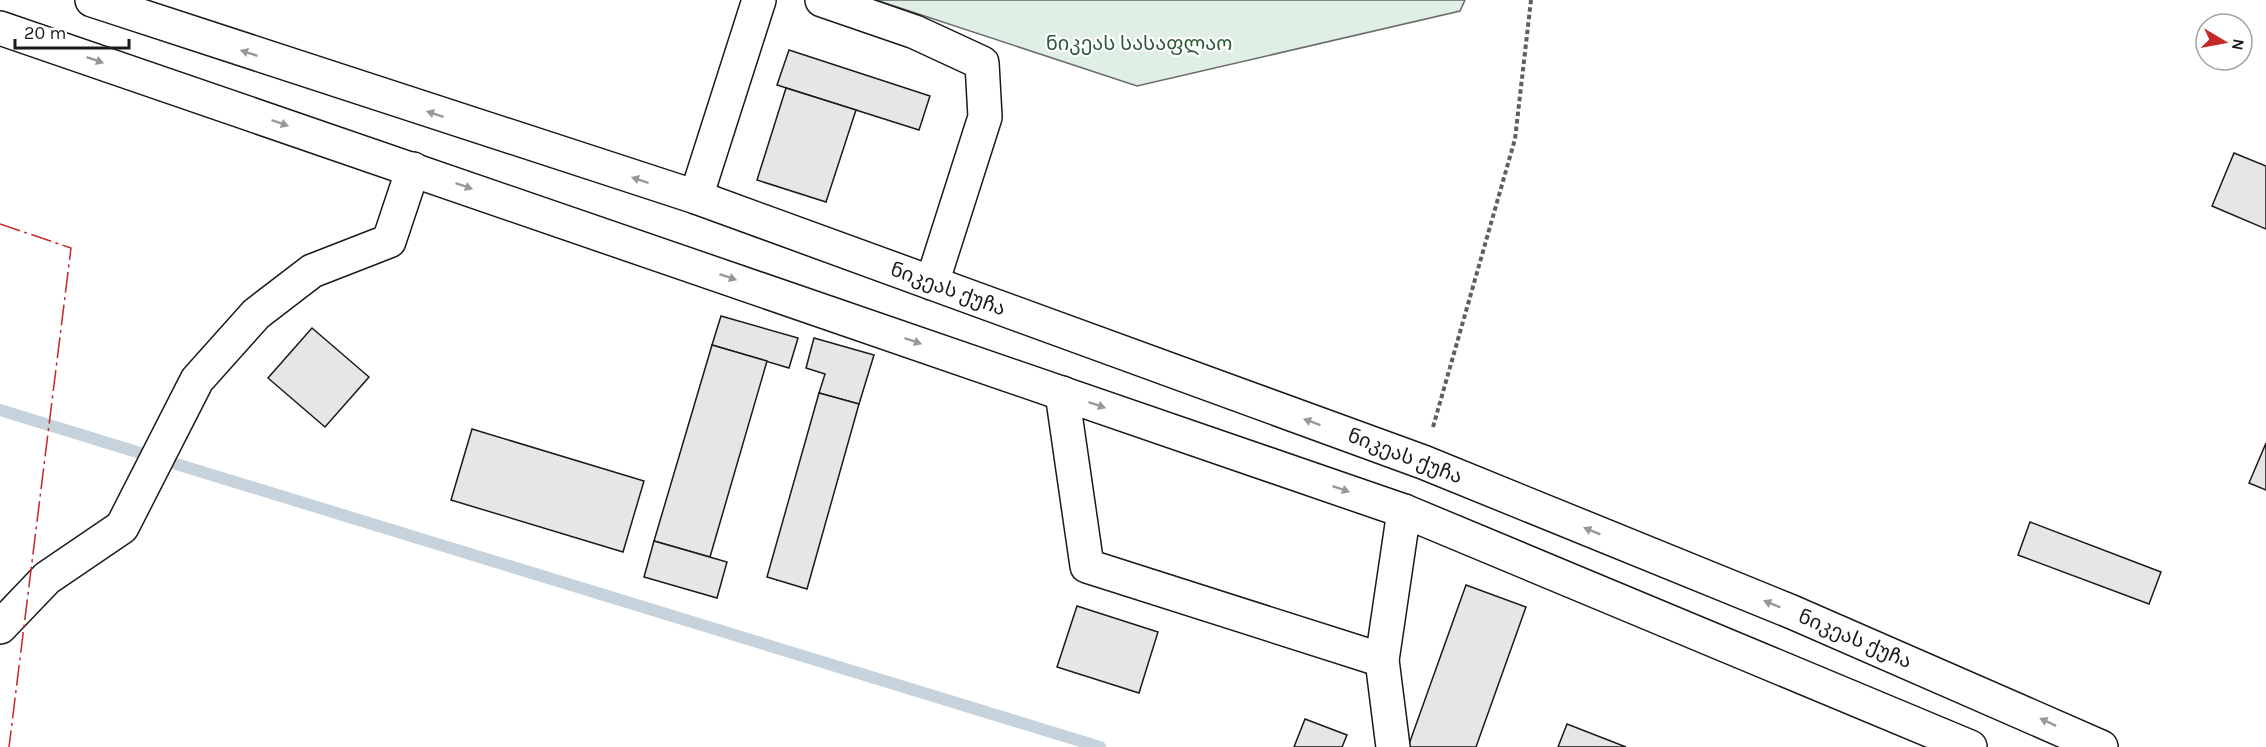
<svg xmlns="http://www.w3.org/2000/svg" width="2266" height="747" viewBox="0 0 2266 747" font-family="Karla,'Noto Sans Georgian',sans-serif">
  <style>
    .green { fill: #e0efe3; stroke: #6a6a6a; stroke-width: 1.5 }
    .lines { fill: none; stroke-linecap: round; stroke-linejoin: round }
    .stream { stroke: #c6d2dc; stroke-width: 12 }
    .building { fill: #e6e6e6; stroke: #1a1a1a; stroke-width: 1.5 }
    .minor-casing { stroke: #1a1a1a; stroke-width: 36 }
    .major-casing { stroke: #1a1a1a; stroke-width: 36 }
    .path { stroke: #5f5f5f; stroke-width: 4; stroke-dasharray: 4.5 3; stroke-linecap: butt }
    .minor { stroke: #fff; stroke-width: 33 }
    .major { stroke: #fff; stroke-width: 33 }
    .power { stroke: #c62828; stroke-width: 1.5; stroke-dasharray: 21 4.5 3 4.5; stroke-linecap: butt }
    .oneway { fill: #989898 }
    .labels { text-anchor: middle; dominant-baseline: central; stroke-width: 4.5; stroke-linejoin: round; paint-order: stroke }
    .park-label { font-size: 20px; fill: #2b5a34; stroke: #fff }
    .street-label { font-size: 20px; fill: #1a1a1a; stroke: #fff }
  </style>
  <rect width="100%" height="100%" fill="#fff"/>
  <!-- green -->
  <polygon class="green" points="876,0 1465,0 1460,11 1137,86"/>
  <g class="lines">
    <!-- stream -->
    <polyline class="stream" points="0,410 1100,747"/>
  </g>
  <!-- building -->
  <g class="building">
    <polygon points="789,50 930,96 919,130 777,85"/>
    <polygon points="786,88 856,110 826,202 757,180"/>
    <polygon points="2234,153 2266,166 2266,229 2212,206"/>
    <polygon points="721,316 798,338 789,368 712,345"/>
    <polygon points="312,328 369,377 325,427 268,378"/>
    <polygon points="814,338 874,355 859,404 819,393 825,374 806,368"/>
    <polygon points="712,345 767,361 710,557 654,541"/>
    <polygon points="819,393 859,404 807,589 767,577"/>
    <polygon points="472,429 644,481 623,552 451,500"/>
    <polygon points="2266,443 2266,490 2249,483"/>
    <polygon points="2030,522 2161,572 2149,604 2018,555"/>
    <polygon points="654,541 727,562 717,598 644,577"/>
    <polygon points="1466,585 1526,607 1476,747 1408,747"/>
    <polygon points="1077,606 1158,632 1139,693 1057,667"/>
    <polygon points="1305,719 1347,735 1342,747 1294,747"/>
    <polygon points="1567,724 1626,747 1558,747"/>
  </g>
  <g class="lines">
    <defs>
      <g id="minor">
        <polyline points="822,0 915,32 982,63 985,117 932,283"/>
        <polyline points="696,197 759,0"/>
        <polyline points="1062,393 1087,566 1382,660"/>
        <polyline points="0,627 47,578 122,527 197,380 256,314 312,271 389,241 413,169"/>
        <polyline points="1393,747 1382,660 1404,511"/>
      </g>
      <g id="major">
        <polyline points="92,0 696,197 1423,462 1792,612 2101,747"/>
        <polyline points="0,28 1404,511 1970,747"/>
      </g>
    </defs>
    <!-- minor casing -->
    <use href="#minor" class="minor-casing"/>
    <!-- major casing -->
    <use href="#major" class="major-casing"/>
    <!-- path -->
    <polyline class="path" points="1433,427 1515,139 1531,0"/>
    <!-- minor -->
    <use href="#minor" class="minor"/>
    <!-- major -->
    <use href="#major" class="major"/>
    <!-- power -->
    <polyline class="power" points="0,224 71,248 9,747"/>
  </g>
  <!-- one-way arrows -->
  <defs><path id="oneway-solid" d="M-6-.8H1V-3.2L6.5 0L1 3.2V.8H-6Z" transform="scale(1.5)"/></defs>
  <g class="oneway">
    <use href="#oneway-solid" transform="translate(249 53) rotate(-162)"/>
    <use href="#oneway-solid" transform="translate(95 60) rotate(19)"/>
    <use href="#oneway-solid" transform="translate(435 114) rotate(-162)"/>
    <use href="#oneway-solid" transform="translate(280 123) rotate(19)"/>
    <use href="#oneway-solid" transform="translate(640 180) rotate(-162)"/>
    <use href="#oneway-solid" transform="translate(464 186) rotate(19)"/>
    <use href="#oneway-solid" transform="translate(728 277) rotate(19)"/>
    <use href="#oneway-solid" transform="translate(913 341) rotate(19)"/>
    <use href="#oneway-solid" transform="translate(1097 405) rotate(19)"/>
    <use href="#oneway-solid" transform="translate(1312 422) rotate(-160)"/>
    <use href="#oneway-solid" transform="translate(1341 489) rotate(19)"/>
    <use href="#oneway-solid" transform="translate(1592 531) rotate(-158)"/>
    <use href="#oneway-solid" transform="translate(1772 604) rotate(-158)"/>
    <use href="#oneway-solid" transform="translate(2048 722) rotate(-155)"/>
  </g>
  <g class="labels">
    <!-- park labels -->
    <g class="park-label">
      <text x="1139" y="43">ნიკეას სასაფლაო</text>
    </g>
    <!-- street labels -->
    <g class="street-label">
      <text transform="translate(948 289) rotate(20)">ნიკეას ქუჩა</text>
      <text transform="translate(1405 456) rotate(21)">ნიკეას ქუჩა</text>
      <text transform="translate(1855 639) rotate(23)">ნიკეას ქუჩა</text>
    </g>
  </g>
  <!-- north arrow -->
  <g transform="translate(2224 42) rotate(100)"><circle r="28" fill="#ffffff" stroke="#a3a3a3" stroke-width="1.5"/>
  <path d="M0-4.5L10 22L0 15L-10 22Z" fill="#c62828"/>
  <text y="-9" font-size="16" font-weight="bold" text-anchor="middle" fill="#1a1a1a">N</text>
  </g>
  <!-- scale -->
  <path d="M15 39v9h114v-9" fill="none" stroke="#1a1a1a" stroke-width="3"/>
  <text x="24" y="39" font-size="18" fill="#1a1a1a" stroke="#ffffff" stroke-width="4.5" paint-order="stroke">20 m</text>
</svg>
